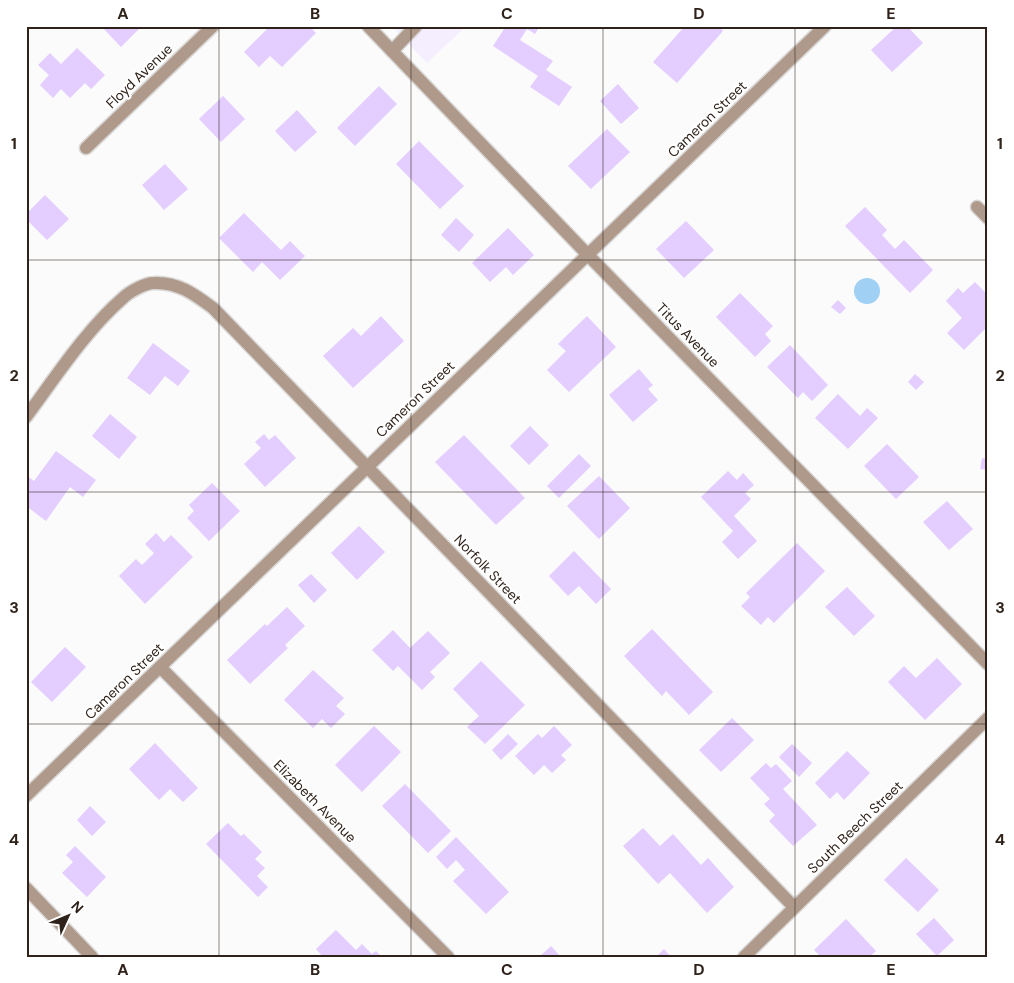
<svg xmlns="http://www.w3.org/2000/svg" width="1014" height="983" viewBox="0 0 1014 983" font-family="'DM Sans',sans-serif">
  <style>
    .education { fill: #f5eeff }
    .water { fill: #a0d0f4 }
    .building { fill: #e4cdff }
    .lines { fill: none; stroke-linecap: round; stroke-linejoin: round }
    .minor-casing { stroke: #dad8d7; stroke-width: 15 }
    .minor { stroke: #ae998b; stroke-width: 12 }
    .grid { fill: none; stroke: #2f221a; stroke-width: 1; stroke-opacity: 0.55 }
    .labels { text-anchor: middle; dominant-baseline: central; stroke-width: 4.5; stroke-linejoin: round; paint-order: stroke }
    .street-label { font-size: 14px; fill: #2f221a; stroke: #fff }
    .neatline { fill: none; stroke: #2f221a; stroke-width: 2 }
    .grid-label { font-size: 16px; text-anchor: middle; font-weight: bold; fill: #2f221a }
  </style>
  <rect width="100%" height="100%" fill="#fbfbfb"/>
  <!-- education -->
  <polygon class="education" points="392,26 466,26 427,63"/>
  <!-- water -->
  <circle class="water" cx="867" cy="291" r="13"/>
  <!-- building -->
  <g class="building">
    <polygon points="101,26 142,26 121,47"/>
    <polygon points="270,26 309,26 316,33 282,67 270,56 259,67 244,52"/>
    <polygon points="506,26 540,26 535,34 527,29 520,40 553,61 546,70 572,87 559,106 530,87 538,76 493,46"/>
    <polygon points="685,26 718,26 723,31 677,83 653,62"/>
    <polygon points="897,26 907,26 923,43 892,72 871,50"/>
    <polygon points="77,48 105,75 91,89 85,83 70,98 61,89 53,98 40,85 49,75 38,65 50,53 61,64"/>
    <polygon points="618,84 639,108 621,124 600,101"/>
    <polygon points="379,86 397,104 355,146 337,128"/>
    <polygon points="223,96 245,119 221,142 199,119"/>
    <polygon points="297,110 317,132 295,152 275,131"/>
    <polygon points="607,129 630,152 591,189 568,166"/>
    <polygon points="419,141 464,186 440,209 396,164"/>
    <polygon points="165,164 188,189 164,210 142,185"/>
    <polygon points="45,195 69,219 47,240 26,219 26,214"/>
    <polygon points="865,207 887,230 882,235 895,249 904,240 933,270 910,293 845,226"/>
    <polygon points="244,213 281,250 290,241 305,256 280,280 262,262 253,272 219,238"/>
    <polygon points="456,218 474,235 459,252 441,235"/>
    <polygon points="686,221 714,250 684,278 656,249"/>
    <polygon points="508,228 534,255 513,275 506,267 490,282 472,263"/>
    <polygon points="975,282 988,295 988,326 964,350 947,333 962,318 946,301 958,288 963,293"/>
    <polygon points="740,293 773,326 765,334 771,341 755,357 716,317"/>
    <polygon points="838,300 846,308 840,314 831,307"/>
    <polygon points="381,316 404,341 353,388 323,356 353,328 361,336"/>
    <polygon points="587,316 616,347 569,392 547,370 566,351 558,344"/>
    <polygon points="153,343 190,371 178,386 165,376 150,395 127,378"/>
    <polygon points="790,345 828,385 812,401 803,392 798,398 767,367"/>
    <polygon points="639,369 653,385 648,389 658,400 633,422 609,395"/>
    <polygon points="915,374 924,382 916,390 908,382"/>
    <polygon points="838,394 860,416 867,408 878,418 848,449 815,418"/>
    <polygon points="110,414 137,437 119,459 92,436"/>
    <polygon points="530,426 549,445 529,465 510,446"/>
    <polygon points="264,434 269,440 275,435 296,458 265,487 244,464 261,448 255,442"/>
    <polygon points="464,435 525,498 496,525 435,462"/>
    <polygon points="887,444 919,477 896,499 864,466"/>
    <polygon points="56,451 96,480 83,497 70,487 46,521 26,506 26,475 34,481"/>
    <polygon points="579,454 591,466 559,498 547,486"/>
    <polygon points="982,458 988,459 988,470 980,469"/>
    <polygon points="728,471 737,480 743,473 754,485 745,493 751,499 734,516 757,541 738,559 722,542 733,531 701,497"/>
    <polygon points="599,476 630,508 599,539 567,506"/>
    <polygon points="212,483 240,511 209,541 187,518 194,511 189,505"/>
    <polygon points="947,501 973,529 949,550 923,522"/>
    <polygon points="359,526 385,552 357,580 331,553"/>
    <polygon points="156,533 164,542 171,535 193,557 145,604 119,576 136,559 142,565 154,553 145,544"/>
    <polygon points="797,543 825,571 774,623 768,617 761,625 741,606 750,597 746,593"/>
    <polygon points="574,551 611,589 596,604 579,586 568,596 549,576"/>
    <polygon points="311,574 327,590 314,603 298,585"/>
    <polygon points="847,587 875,616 854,636 825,607"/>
    <polygon points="287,607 305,626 285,645 288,648 250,684 227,660 265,624 267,626"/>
    <polygon points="652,629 713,692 689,715 666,691 662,696 624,656"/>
    <polygon points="393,630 410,648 428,631 450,653 430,672 435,677 422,690 398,666 393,671 372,650"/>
    <polygon points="65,647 86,667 52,702 31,682"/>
    <polygon points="937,658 962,684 925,720 888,682 904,666 916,678"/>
    <polygon points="481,661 525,705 485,744 467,727 479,716 453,689"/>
    <polygon points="313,670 344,698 336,706 345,714 331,728 322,719 313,728 284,700"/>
    <polygon points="732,718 754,740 721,772 699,750"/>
    <polygon points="374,726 401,752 362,792 335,765"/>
    <polygon points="554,726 572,745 561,755 566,760 552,773 544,765 534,775 515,756 538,734 542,738"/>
    <polygon points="508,734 518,744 501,760 492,750"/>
    <polygon points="155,743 198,788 183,802 170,789 159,800 129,769"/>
    <polygon points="792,744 812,763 799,777 779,757"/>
    <polygon points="847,751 870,773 844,800 837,792 830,799 815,783"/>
    <polygon points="766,763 771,768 776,764 792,781 783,789 817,825 793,846 769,821 775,815 764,804 770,799 750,778"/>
    <polygon points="405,784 451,831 428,853 382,806"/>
    <polygon points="90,806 106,822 92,836 77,820"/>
    <polygon points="228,823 241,836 244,834 262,852 255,859 265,868 257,876 268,887 258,897 206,844"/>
    <polygon points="643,828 660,846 673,834 701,865 708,858 734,887 707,913 670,873 658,884 623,846"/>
    <polygon points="456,837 509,892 486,914 453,881 465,870 456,860 447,869 436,857"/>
    <polygon points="75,846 106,877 87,897 62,873 73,862 66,855"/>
    <polygon points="906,858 939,890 918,912 884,880"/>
    <polygon points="934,918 954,940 937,956 916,934"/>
    <polygon points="846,919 876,951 869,957 821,957 814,950"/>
    <polygon points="336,930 356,950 362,944 372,954 376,951 382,957 323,957 316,949"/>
    <polygon points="551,946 561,957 539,957"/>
    <polygon points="664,949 671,957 656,957"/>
  </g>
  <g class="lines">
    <defs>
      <g id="minor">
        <polyline points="368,26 587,254 988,664"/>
        <polyline points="392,51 416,26"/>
        <polyline points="86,148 213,26"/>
        <polyline points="977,207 988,218"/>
        <path d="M26,417C55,378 86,330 123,298C129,292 145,283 154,283C178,282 194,294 213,308L794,907"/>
        <polyline points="160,667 448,957"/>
        <polyline points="26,796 825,26"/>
        <polyline points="26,888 92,957"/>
        <polyline points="744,957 988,718"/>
      </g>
    </defs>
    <!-- minor casing -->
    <use href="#minor" class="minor-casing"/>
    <!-- minor -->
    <use href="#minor" class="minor"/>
  </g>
  <!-- grid -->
  <path class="grid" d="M219,26V957M411,26V957M603,26V957M795,26V957M26,260H988M26,492H988M26,724H988"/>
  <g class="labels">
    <!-- street labels -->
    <g class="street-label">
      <text transform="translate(139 76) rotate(-44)">Floyd Avenue</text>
      <text transform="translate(707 119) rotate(-44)">Cameron Street</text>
      <text transform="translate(688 335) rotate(46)">Titus Avenue</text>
      <text transform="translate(415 399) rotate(-44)">Cameron Street</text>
      <text transform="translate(488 569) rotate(46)">Norfolk Street</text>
      <text transform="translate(124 681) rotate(-44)">Cameron Street</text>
      <text transform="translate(315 801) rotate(45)">Elizabeth Avenue</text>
      <text transform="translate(855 827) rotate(-44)">South Beech Street</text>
    </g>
  </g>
  <!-- border -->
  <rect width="1014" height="983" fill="none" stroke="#ffffff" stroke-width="55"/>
  <!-- north arrow -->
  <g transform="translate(68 916) rotate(46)" stroke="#ffffff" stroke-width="4" paint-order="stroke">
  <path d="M0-4L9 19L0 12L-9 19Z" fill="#2f221a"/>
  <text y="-8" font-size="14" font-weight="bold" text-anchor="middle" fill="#2f221a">N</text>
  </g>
  <rect x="28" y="28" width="958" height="928" class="neatline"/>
  <g class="grid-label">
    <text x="123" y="19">A</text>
    <text x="315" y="19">B</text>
    <text x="507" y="19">C</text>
    <text x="699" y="19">D</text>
    <text x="891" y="19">E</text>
    <text x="14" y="149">1</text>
    <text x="1000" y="149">1</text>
    <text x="14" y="381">2</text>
    <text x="1000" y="381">2</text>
    <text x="14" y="613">3</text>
    <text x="1000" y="613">3</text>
    <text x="14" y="845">4</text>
    <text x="1000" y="845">4</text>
    <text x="123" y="975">A</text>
    <text x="315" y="975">B</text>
    <text x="507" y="975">C</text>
    <text x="699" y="975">D</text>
    <text x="891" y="975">E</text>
  </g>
</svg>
